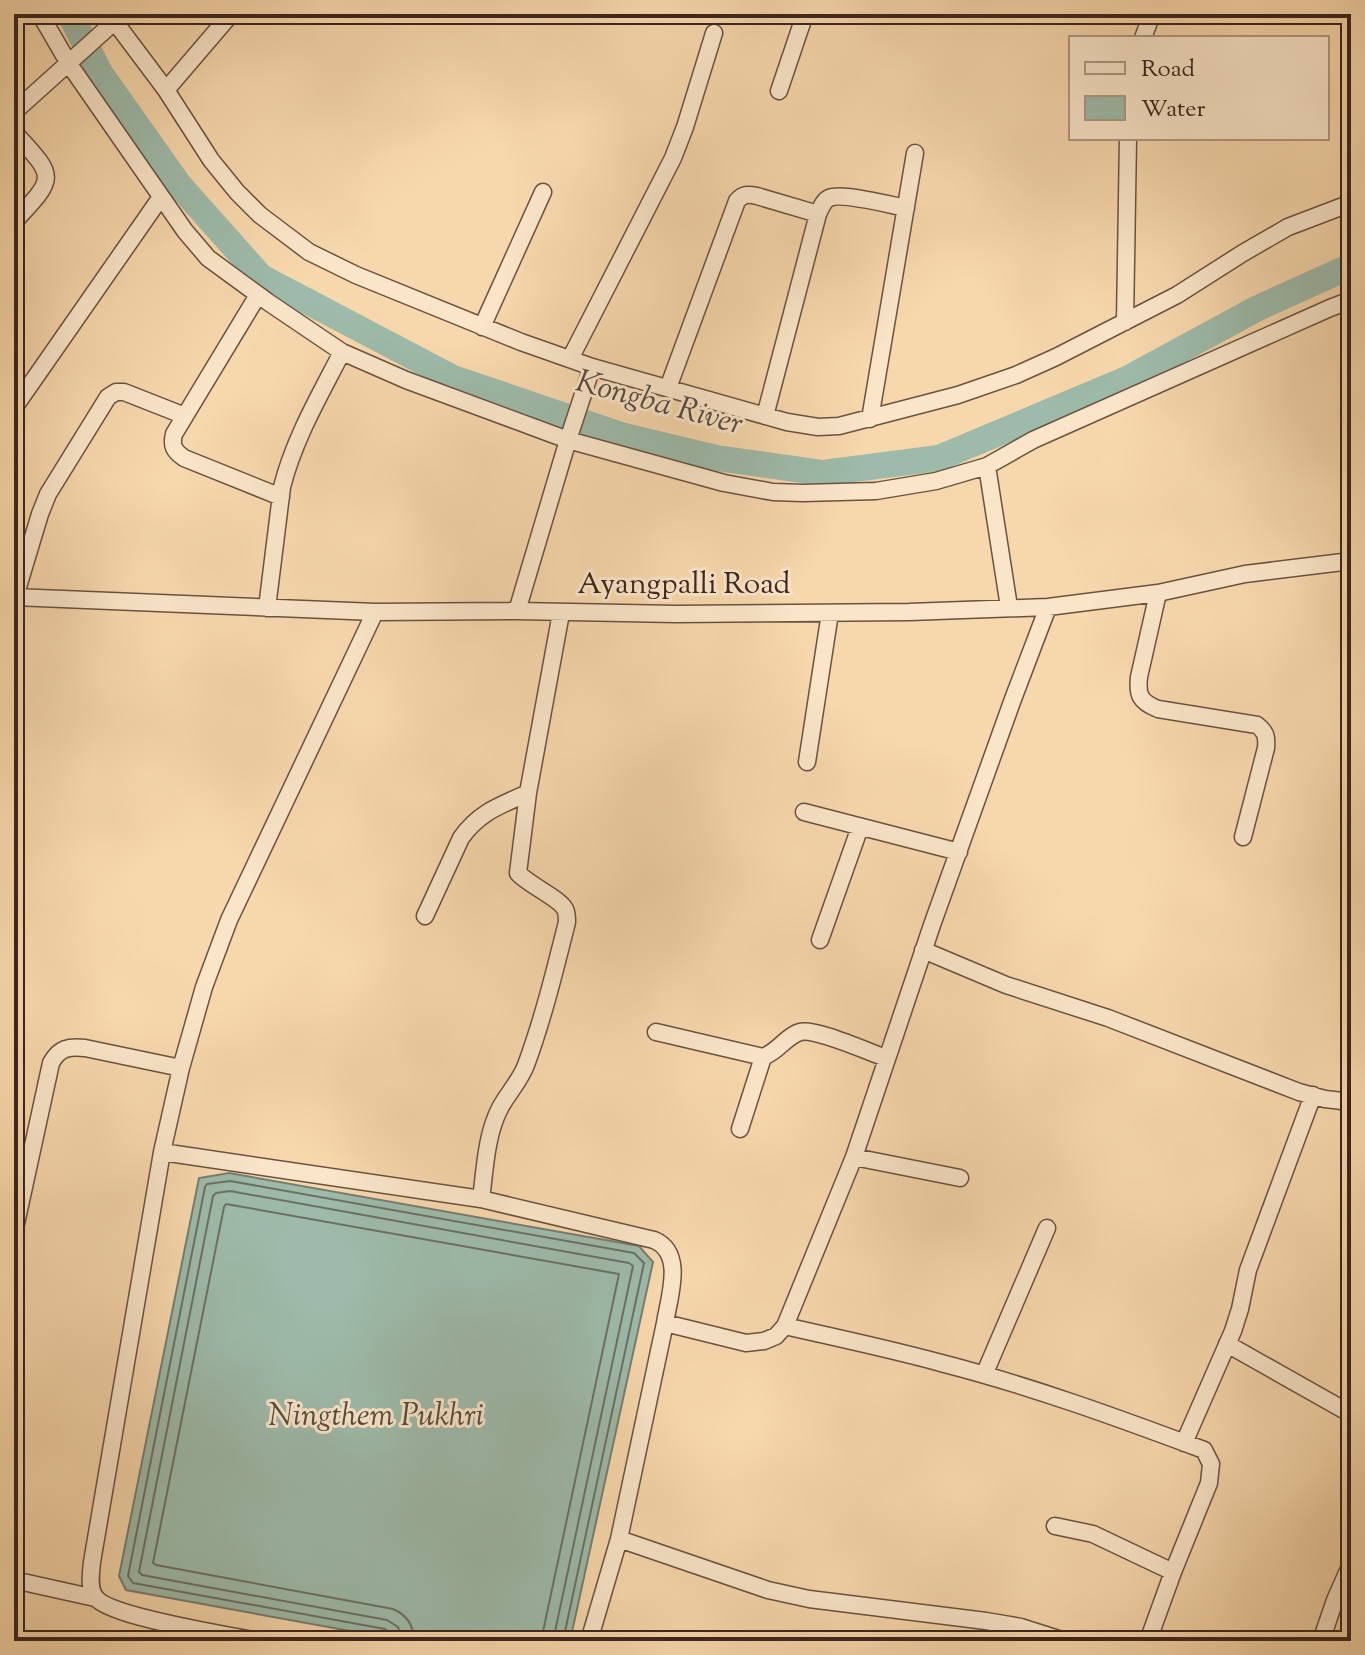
<svg xmlns="http://www.w3.org/2000/svg" width="1365" height="1655" font-family="'Sorts Mill Goudy',serif">
<rect width="100%" height="100%" fill="#f7d7ac"/>
<filter id="stains"><feTurbulence type="fractalNoise" baseFrequency=".0025" numOctaves="4"/><feColorMatrix values="0 0 0 0 .2 0 0 0 0 .09 0 0 0 0 .02 0 0 0 .5 -.17"/></filter>
<radialGradient id="worn" r=".72"><stop offset=".6" stop-color="#630" stop-opacity="0"/><stop offset="1" stop-color="#630" stop-opacity=".3"/></radialGradient>
<path fill="#9dbaaa" stroke="#767e72" stroke-width="2" d="M 229,1173 L 639,1246 L 653,1262 L 570,1641 L 405,1641 L 126,1590 L 119,1576 L 199,1178 Z"/>
<g fill="none" stroke-linecap="round" stroke-linejoin="round">
<path stroke="#6c7064" stroke-width="2" d="M 392,1641 L 391,1634 L 385,1629 L 133,1583 L 128,1576 L 205,1187 L 207,1184 L 230,1181 L 634,1253 L 644,1263 L 563,1641
M 402,1641 L 398,1627 L 387,1620 L 142,1575 L 139,1572 L 213,1196 L 216,1193 L 230,1191 L 629,1263 L 633,1266 L 553,1641
M 414,1641 C 414,1626 407,1615 393,1609 L 156,1565 L 153,1563 L 224,1207 L 226,1204 L 619,1274 L 541,1641"/>
<path stroke="#9dbaaa" stroke-width="26" d="M 70,14 L 100,73 L 180,186 L 261,277 L 453,378 L 624,436 L 716,458 L 823,473 L 939,458 L 1127,379 L 1258,308 L 1351,266"/>
<g stroke="#6a5241" stroke-width="19">
<path id="minor" d="M 40,14 L 69,64 L 185,231 L 208,258 L 268,302 L 342,352 L 406,380 L 568,440 L 517,611
M 109,14 L 166,90 L 211,160 L 237,192 L 260,215 L 309,252 L 356,275 L 521,342 L 592,367 L 787,422 L 818,427 L 839,426 L 958,395 L 1016,375 L 1056,357 L 1177,295 L 1243,253 L 1288,227 L 1351,203
M 1143,38 L 1152,14
M 166,90 L 231,14
M 779,91 L 805,14
M 14,112 L 113,23
M 14,132 C 56,178 57,176 14,222
M 258,295 L 174,434 C 171,446 174,451 184,458 L 281,497
M 1125,322 L 1128,138
M 482,327 L 543,192
M 570,359 L 673,158 L 685,127 L 714,33
M 592,367 L 568,440 L 724,483 L 773,492 L 803,493 L 876,491 L 936,481 L 987,466 L 1033,440 L 1330,308 L 1351,300
M 668,388 L 737,201 C 743,194 748,194 757,196 L 818,214
M 14,408 L 161,197
M 765,416 L 818,214 C 821,208 823,201 829,198 C 842,192 890,205 906,208
M 870,419 L 915,153
M 987,466 L 1009,607
M 1158,593 L 1139,677 C 1137,695 1140,702 1158,709 L 1257,725 C 1266,732 1267,737 1266,748 L 1243,837
M 14,597 L 375,612 L 517,611 L 676,614 L 909,612 L 1048,607 L 1158,593 L 1245,574 L 1351,561
M 15,597 L 40,514 L 48,494 L 108,397 L 116,392 L 124,392 L 185,416
M 267,608 L 282,487 C 294,439 320,395 342,352
M 807,762 L 830,613
M 804,812 L 959,852
M 425,916 L 461,838 C 479,812 501,805 528,793
M 820,940 L 860,827
M 923,950 L 1006,985 L 1108,1018 L 1299,1092 L 1325,1099 L 1351,1102
M 656,1032 L 763,1057 C 779,1051 786,1036 800,1032 C 816,1028 868,1052 886,1058
M 740,1129 L 763,1057
M 162,1152 L 481,1199 L 654,1240 C 685,1253 669,1297 665,1323
M 854,1157 L 960,1178
M 481,1199 C 485,1169 486,1135 500,1108 C 508,1093 520,1081 526,1065 C 543,1019 555,970 567,922 C 567,917 567,913 565,909 C 559,898 529,885 518,873 L 528,793 L 561,613
M 14,1233 L 51,1063 C 59,1048 69,1046 85,1048 L 181,1068
M 785,1326 C 837,1338 890,1349 941,1363 C 1031,1386 1118,1418 1204,1450 L 1211,1464 L 1209,1483 L 1173,1572 L 1148,1641
M 1227,1344 L 1351,1414
M 984,1375 L 1047,1228
M 1184,1443 L 1233,1331 L 1240,1309 L 1248,1270 L 1313,1095
M 1055,1526 L 1093,1534 L 1173,1572
M 619,1539 L 768,1590 L 809,1599 L 986,1621 L 1021,1627 L 1065,1641
M 14,1580 L 95,1598
M 257,1641 C 228,1635 111,1617 96,1598 C 88,1589 91,1573 92,1562 L 162,1152 L 181,1068 L 204,987 L 229,920 L 375,612
M 589,1641 L 619,1539 L 665,1323 L 746,1343 L 764,1341 L 776,1336 L 785,1326 L 854,1157 L 932,925 L 1013,699 L 1048,607
M 1321,1641 L 1335,1600 L 1351,1564"/>
</g>
<use href="#minor" stroke="#fae5c9" stroke-width="16"/>
</g>
<g text-anchor="middle" dominant-baseline="central" stroke-width="6" stroke-linejoin="round" paint-order="stroke">
<g font-size="30" fill="#3b251d" stroke="#fae5c9">
<text x="684" y="585">Ayangpalli Road</text>
</g>
<g font-size="32" font-style="italic" fill="#544a40" stroke="#fae5c9">
<text transform="translate(659 404) rotate(15)">Kongba River</text>
<text x="376" y="1417">Ningthem Pukhri</text>
</g>
</g>
<rect width="1365" height="1655" fill="none" stroke="#f7d7ac" stroke-width="48"/>
<rect x="16" y="16" width="1333" height="1623" fill="none" stroke="#3b251d" stroke-width="4"/>
<rect x="24" y="24" width="1317" height="1607" fill="none" stroke="#3b251d" stroke-width="2"/>
<rect x="1069" y="36" width="260" height="104" fill="#fae5c9" stroke="#ae9884" stroke-width="2"/>
<rect x="1085" y="62" width="40" height="12" fill="#fae5c9" stroke="#ae9884" stroke-width="2"/>
<text x="1141" y="76" font-size="24" fill="#3b251d">Road</text>
<rect x="1085" y="96" width="40" height="24" fill="#9dbaaa" stroke="#ae9884" stroke-width="2"/>
<text x="1141" y="116" font-size="24" fill="#3b251d">Water</text>
<rect width="100%" height="100%" filter="url(#stains)"/>
<rect width="100%" height="100%" fill="url(#worn)"/>
</svg>
